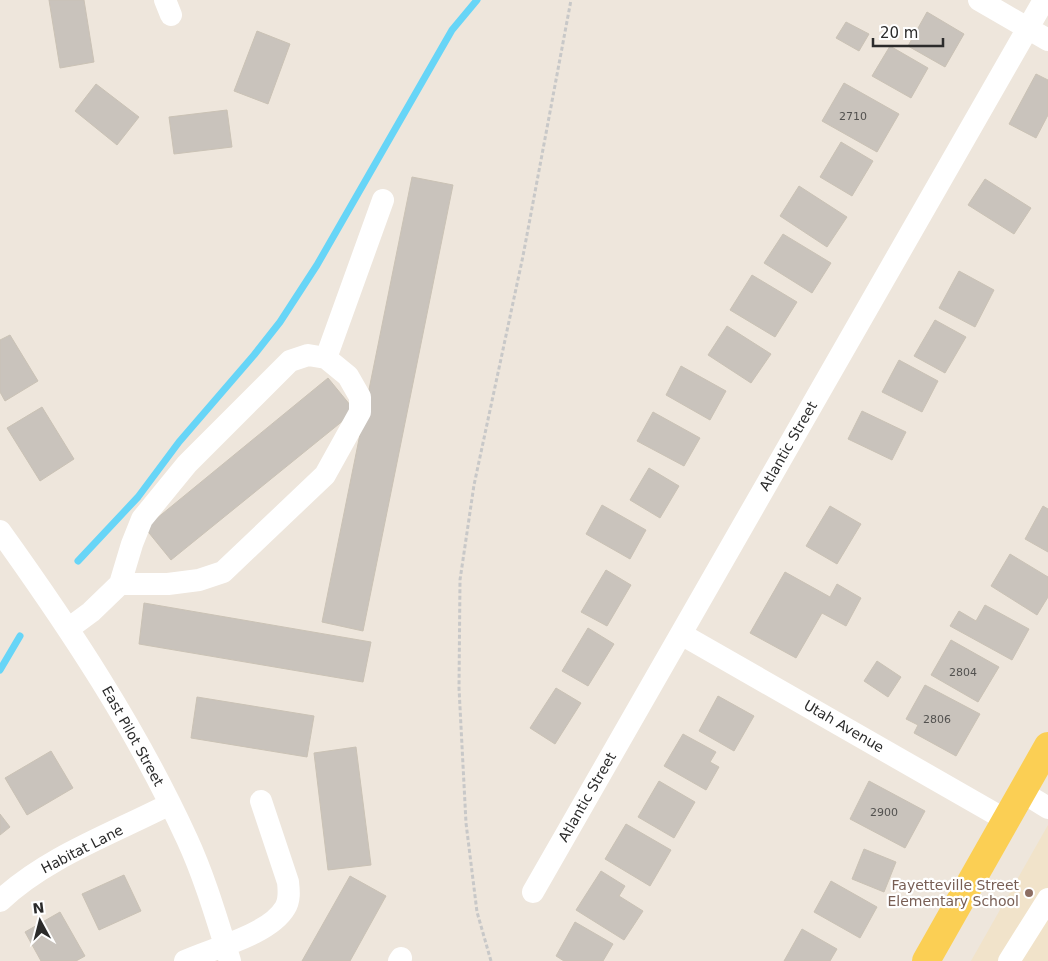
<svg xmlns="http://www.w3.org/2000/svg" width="1048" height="961" font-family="'DejaVu Sans',sans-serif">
<rect width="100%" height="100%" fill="#eee6dc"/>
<path fill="#f1e3ca" d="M 1048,825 L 1048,961 L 971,961 Z"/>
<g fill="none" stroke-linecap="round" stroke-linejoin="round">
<path stroke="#67d5f7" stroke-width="7" d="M 78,561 L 138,497 L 179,442 L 254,355 L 280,322 L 317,265 L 452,30 L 477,0
M 0,670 L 20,636"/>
</g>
<path fill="#c9c3bc" stroke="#cac2b5" d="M 49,0 L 84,0 L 94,62 L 60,68 Z
M 927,12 L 964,34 L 945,67 L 908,46 Z
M 846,22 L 869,34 L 859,51 L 836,38 Z
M 257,31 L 290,44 L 268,104 L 234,91 Z
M 890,46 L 928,68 L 911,98 L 872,76 Z
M 1036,74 L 1048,80 L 1048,115 L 1036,138 L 1009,124 Z
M 844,83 L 899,114 L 877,152 L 822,121 Z
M 96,84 L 139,117 L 117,145 L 75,111 Z
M 227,110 L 232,147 L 174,154 L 169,117 Z
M 841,142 L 873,161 L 852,196 L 820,177 Z
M 412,177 L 453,185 L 363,631 L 322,622 Z
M 985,179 L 1031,208 L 1014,234 L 968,205 Z
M 799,186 L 847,217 L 827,247 L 780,216 Z
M 783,234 L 831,263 L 812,293 L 764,263 Z
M 959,271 L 994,290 L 975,327 L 939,308 Z
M 752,275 L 797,302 L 775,337 L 730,310 Z
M 935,320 L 966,337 L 945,373 L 914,356 Z
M 727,326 L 771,354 L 751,383 L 708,355 Z
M 10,335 L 38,381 L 5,401 L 0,392 L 0,340 Z
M 899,360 L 938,381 L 922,412 L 882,392 Z
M 681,366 L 726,391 L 710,420 L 666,395 Z
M 328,378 L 355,411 L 171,560 L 145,528 Z
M 42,407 L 74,459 L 40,481 L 7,428 Z
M 862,411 L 906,432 L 892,460 L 848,439 Z
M 653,412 L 700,438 L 684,466 L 637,441 Z
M 649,468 L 679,486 L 660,518 L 630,500 Z
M 602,505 L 646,530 L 630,559 L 586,534 Z
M 830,506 L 861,524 L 837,564 L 806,546 Z
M 1043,506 L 1048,509 L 1048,552 L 1025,539 Z
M 1010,554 L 1048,577 L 1048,597 L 1037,615 L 991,586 Z
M 606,570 L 631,585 L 607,626 L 581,612 Z
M 785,572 L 830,597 L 837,584 L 861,598 L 846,626 L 822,613 L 796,658 L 750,633 Z
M 144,603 L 371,642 L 363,682 L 139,644 Z
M 985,605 L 1029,629 L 1012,660 L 950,626 L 959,611 L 976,621 Z
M 588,628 L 614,644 L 588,686 L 562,671 Z
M 951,640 L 999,667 L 978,702 L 931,675 Z
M 877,661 L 901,677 L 888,697 L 864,681 Z
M 925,685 L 980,714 L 956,756 L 914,733 L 918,725 L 906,719 Z
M 556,688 L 581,703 L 555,744 L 530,728 Z
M 718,696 L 754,716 L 734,751 L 699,731 Z
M 197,697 L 314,716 L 307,757 L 191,738 Z
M 683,734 L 716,752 L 710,762 L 719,767 L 706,790 L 664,766 Z
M 356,747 L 371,865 L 328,870 L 314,753 Z
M 51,751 L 73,788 L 27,815 L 5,778 Z
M 659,781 L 695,802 L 674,838 L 638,817 Z
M 869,781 L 925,811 L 905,848 L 850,819 Z
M 0,814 L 10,827 L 0,835 Z
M 626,824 L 671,850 L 650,886 L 605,859 Z
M 864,849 L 896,862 L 884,892 L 852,879 Z
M 601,871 L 625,886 L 619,896 L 643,911 L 624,940 L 576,910 Z
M 124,875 L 141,911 L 99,930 L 82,894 Z
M 350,876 L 386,896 L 350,961 L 302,961 Z
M 831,881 L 877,907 L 860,938 L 814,912 Z
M 60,912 L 85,956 L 76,961 L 41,961 L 25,932 Z
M 575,922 L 613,944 L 603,961 L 564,961 L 556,956 Z
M 802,929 L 837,949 L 830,961 L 784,961 Z"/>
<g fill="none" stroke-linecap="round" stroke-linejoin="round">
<path stroke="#c8c8c8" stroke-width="3" stroke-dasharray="4 2.5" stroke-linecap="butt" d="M 491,961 L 477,912 L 466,823 L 459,688 L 460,580 L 474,485 L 523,256 L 571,0"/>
<path stroke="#fff" stroke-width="22" d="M 165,0 L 171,15
M 979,0 L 1048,40
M 326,358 L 383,200
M 0,531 C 71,630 136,728 187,839 C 205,878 217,920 230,961
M 68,629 L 91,612 L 120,584 L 132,544 L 142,519 L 187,464 L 290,361 L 308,355 L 326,358 L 348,376 L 360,397 L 360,412 L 325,475 L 223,572 L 199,580 L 168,584 L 120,584
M 681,634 L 1006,820
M 1022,792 L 1048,808
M 533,892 L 1044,0
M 0,901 C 46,857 114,833 170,804
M 185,961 C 213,948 269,935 285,908 C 290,900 289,891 288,882 L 261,801
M 399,961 L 401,958
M 1009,961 L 1048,899"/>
<path stroke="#fbcf54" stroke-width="28" d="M 926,961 L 1048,746"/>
</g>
<circle fill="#8d6e63" stroke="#fff" stroke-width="2" cx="1029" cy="893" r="5"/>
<g text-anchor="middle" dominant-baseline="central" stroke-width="4.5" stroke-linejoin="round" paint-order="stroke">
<g font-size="11" fill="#52514f">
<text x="853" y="116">2710</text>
<text x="963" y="672">2804</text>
<text x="937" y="719">2806</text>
<text x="884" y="812">2900</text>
</g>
<g font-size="14" fill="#2b2b2b" stroke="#fff">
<text transform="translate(788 446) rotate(-60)">Atlantic Street</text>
<text transform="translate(844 726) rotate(30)">Utah Avenue</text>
<text transform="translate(133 736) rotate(61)">East Pilot Street</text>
<text transform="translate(587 797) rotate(-60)">Atlantic Street</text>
<text transform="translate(82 849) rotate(-27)">Habitat Lane</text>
</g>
<g font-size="14" fill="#785e54" stroke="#fff" text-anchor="end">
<text x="1019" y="885">Fayetteville Street<tspan x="1019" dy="16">Elementary School</tspan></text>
</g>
</g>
<g transform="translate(40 921) rotate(353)" stroke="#ffffff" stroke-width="4" paint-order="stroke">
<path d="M0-4L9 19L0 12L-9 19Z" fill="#2b2b2b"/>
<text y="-8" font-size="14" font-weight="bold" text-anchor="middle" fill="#2b2b2b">N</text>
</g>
<path d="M873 38v8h70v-8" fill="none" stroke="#2b2b2b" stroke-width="2.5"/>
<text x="880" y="38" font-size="15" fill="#2b2b2b" stroke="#ffffff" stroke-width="4" paint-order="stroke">20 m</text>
</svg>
